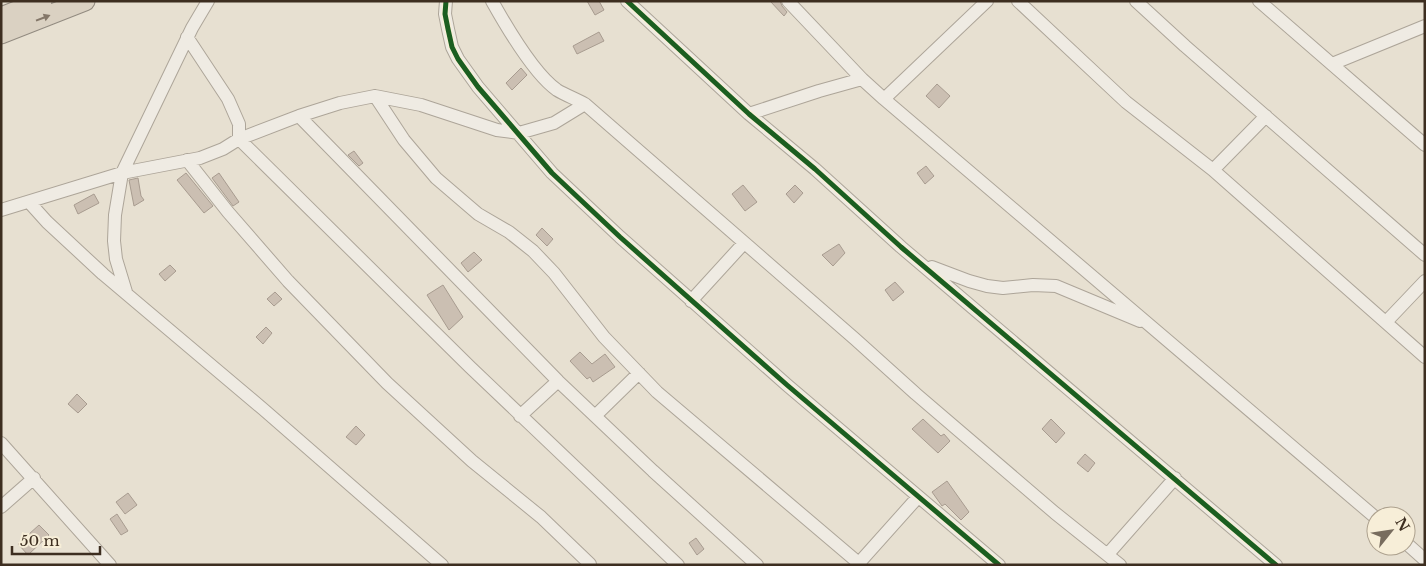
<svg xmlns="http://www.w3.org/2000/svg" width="1426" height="566" font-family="'Libre Baskerville',serif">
<rect width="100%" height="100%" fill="#e7e0d1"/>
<path fill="#cbbfb2" stroke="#a89c90" d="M 587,1 L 599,1 L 604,10 L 595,15 Z
M 770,1 L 780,1 L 782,6 L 787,12 L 784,16 Z
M 599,32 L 604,41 L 577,54 L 573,46 Z
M 521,68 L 527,75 L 512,90 L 506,83 Z
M 937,84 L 950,96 L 939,108 L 926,96 Z
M 354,151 L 363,163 L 359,166 L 348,155 Z
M 926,166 L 934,176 L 925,184 L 917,173 Z
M 186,173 L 213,206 L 204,213 L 177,180 Z
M 219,173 L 239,202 L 233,206 L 212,178 Z
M 138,178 L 141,196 L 144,200 L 134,206 L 129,180 Z
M 743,185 L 757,202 L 745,211 L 732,194 Z
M 795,185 L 803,193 L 794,203 L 786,194 Z
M 94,194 L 99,203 L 78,214 L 74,205 Z
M 542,228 L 553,239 L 547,246 L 536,235 Z
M 839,244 L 845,253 L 833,266 L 822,255 Z
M 474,252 L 482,260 L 468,272 L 461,263 Z
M 170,265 L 176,271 L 165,281 L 159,274 Z
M 895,282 L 904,292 L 893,301 L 885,290 Z
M 443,285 L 463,317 L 449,330 L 427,295 Z
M 275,292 L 282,299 L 274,306 L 267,299 Z
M 266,327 L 272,333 L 263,344 L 256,337 Z
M 580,352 L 592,364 L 605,354 L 615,367 L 593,382 L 590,377 L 587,379 L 570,361 Z
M 77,394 L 87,404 L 78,413 L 68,404 Z
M 923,419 L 941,436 L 944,434 L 950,441 L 938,453 L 912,429 Z
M 1051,419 L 1065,433 L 1056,443 L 1042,429 Z
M 356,426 L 365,435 L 356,445 L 346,437 Z
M 1085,454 L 1095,463 L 1088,472 L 1077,463 Z
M 947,481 L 969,512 L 961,520 L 945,504 L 942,506 L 932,492 Z
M 128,493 L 137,505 L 125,514 L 116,502 Z
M 117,514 L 128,531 L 121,535 L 110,519 Z
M 39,525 L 49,535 L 28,555 L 18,544 Z
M 696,538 L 704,549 L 697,555 L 689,543 Z"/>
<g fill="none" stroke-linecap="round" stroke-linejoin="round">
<g stroke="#ada599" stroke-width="14">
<path id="minor" d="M 446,1 L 445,14 L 448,29 L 452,47 L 458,59 L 478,87 L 552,173 L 620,237 L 787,385 L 999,565
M 492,1 C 506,26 534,74 557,90 C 565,95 576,99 585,104 L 855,339 L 916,394 L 1055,513 L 1120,565
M 627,1 L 749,114 L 815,169 L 901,247 L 1276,565
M 788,1 L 862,79
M 1018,1 L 1126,102 L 1213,170 L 1425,357
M 1136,1 L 1185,46 L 1425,255
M 1259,1 L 1425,145
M 187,37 L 228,99 L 239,124 L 239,139 L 470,367 L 678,565
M 1332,64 L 1425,26
M 375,96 L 404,140 L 436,178 L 478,214 L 509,232 L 533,251 L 554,273 L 604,337 L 657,392 L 861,565
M 884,99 L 987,1
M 749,114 L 819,91 L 862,79 L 884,99 L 1376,518
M 299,116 L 558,381 L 653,471 L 757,565
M 187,160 L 228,212 L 288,281 L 387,383 L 472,461 L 541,517 L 590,564
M 1213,170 L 1266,116
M 29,202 L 47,222 L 103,274 L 263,409 L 442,565
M 1,210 L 122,173 L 200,158 L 223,149 L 239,139 L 299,116 L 340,103 L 375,96 L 421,105 L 497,130 L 519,133 L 554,123 L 585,104
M 932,267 L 969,281 L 987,286 L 1003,288 L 1033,285 L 1056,286 L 1140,321
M 126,292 L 116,259 L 114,241 L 115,215 L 122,173 L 192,28 L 208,1
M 691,301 L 744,243
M 1386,322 L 1425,281
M 520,416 L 558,381
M 595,416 L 639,373
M 1,443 L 110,565
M 1,507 L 34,478
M 1406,543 L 1425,560
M 1108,554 L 1175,478
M 859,563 L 918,497"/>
</g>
<g stroke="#928b80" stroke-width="21">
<path id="highway" d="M 1,17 L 42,1
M 1,34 L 85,1"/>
</g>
<use href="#minor" stroke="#efebe3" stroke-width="12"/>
<use href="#highway" stroke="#dad1c2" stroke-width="19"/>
<g stroke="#f7eed8" stroke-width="8">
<path id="cycleway" d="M 446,1 L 445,14 L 448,29 L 452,47 L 458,59 L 478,87 L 552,173 L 620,237 L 787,385 L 999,565
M 627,1 L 749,114 L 815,169 L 901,247 L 1276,565"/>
</g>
<use href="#cycleway" stroke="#1b5e20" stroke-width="5"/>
</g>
<defs><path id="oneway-solid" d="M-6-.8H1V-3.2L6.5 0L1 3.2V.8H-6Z" transform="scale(1.25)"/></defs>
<use fill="#847769" href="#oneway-solid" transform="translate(43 18) rotate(-21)"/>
<rect width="1426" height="566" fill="none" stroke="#3d2e20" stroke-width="5"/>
<g transform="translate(1391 531) rotate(60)"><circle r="24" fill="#f7eed8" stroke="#ada18e"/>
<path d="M0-4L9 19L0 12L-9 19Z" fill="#786c5e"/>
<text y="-8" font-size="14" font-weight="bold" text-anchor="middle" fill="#3d2e20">N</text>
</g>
<path d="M12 546v8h88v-8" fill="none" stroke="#3d2e20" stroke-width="2.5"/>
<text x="20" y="546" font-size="15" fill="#3d2e20" stroke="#f7eed8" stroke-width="4" paint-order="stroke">50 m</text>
</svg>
